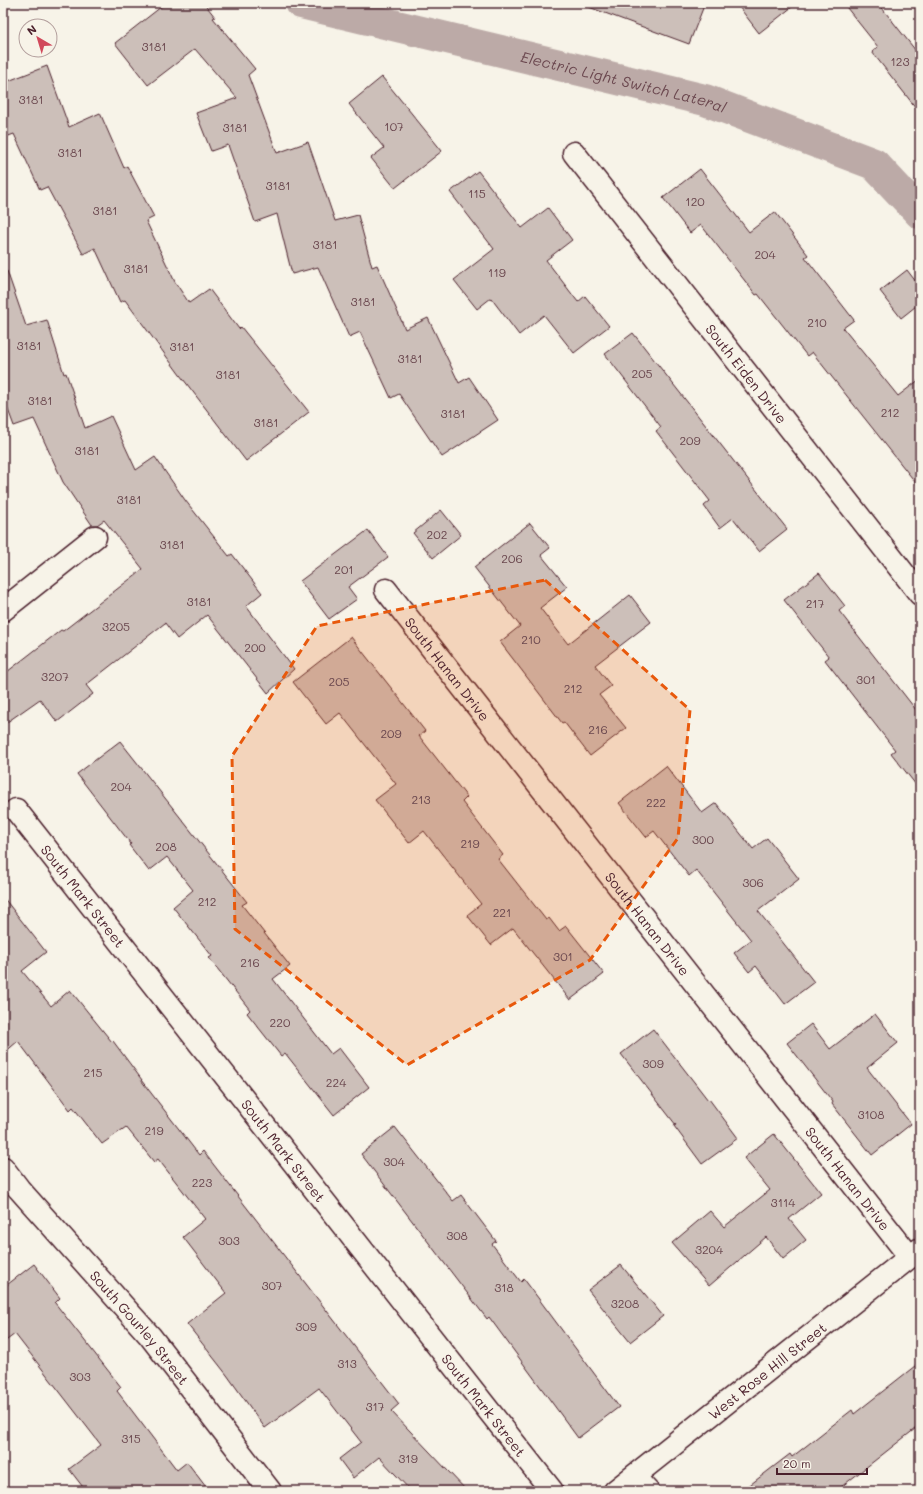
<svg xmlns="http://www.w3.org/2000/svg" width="923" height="1494" font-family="Mali,sans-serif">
<rect width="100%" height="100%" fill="#f7f3e8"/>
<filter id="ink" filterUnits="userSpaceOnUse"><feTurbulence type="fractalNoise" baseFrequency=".025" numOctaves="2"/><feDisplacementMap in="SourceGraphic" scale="8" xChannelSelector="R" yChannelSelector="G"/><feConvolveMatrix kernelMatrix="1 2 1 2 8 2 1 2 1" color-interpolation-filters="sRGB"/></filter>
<g filter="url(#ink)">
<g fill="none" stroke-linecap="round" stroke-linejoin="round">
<path stroke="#bcaaa7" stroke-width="32" id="s1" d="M 301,3 L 705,100 L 874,164 L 920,213"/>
</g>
<path fill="#ccbfb9" stroke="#4a1f2b" d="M 166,3 L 204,3 L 215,17 L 213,18 L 255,69 L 248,75 L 277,153 L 308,142 L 335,221 L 358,215 L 372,267 L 377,265 L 405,329 L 428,318 L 459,383 L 469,377 L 498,420 L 442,457 L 399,394 L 391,398 L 360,332 L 349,337 L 318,267 L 292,274 L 277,214 L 255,222 L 228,145 L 211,151 L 196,113 L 237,98 L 195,49 L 148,85 L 115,43 Z
M 586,3 L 705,3 L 689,44 L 586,6 Z
M 736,3 L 797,3 L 759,33 Z
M 843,3 L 878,3 L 920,56 L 920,113 L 872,52 L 878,47 Z
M 47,66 L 69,127 L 100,113 L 124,168 L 127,166 L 154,217 L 146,221 L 175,282 L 189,303 L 209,289 L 239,329 L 241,327 L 309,412 L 246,461 L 180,375 L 125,300 L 120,302 L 95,248 L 83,254 L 47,187 L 40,190 L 14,134 L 3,138 L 3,83 Z
M 382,77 L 442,151 L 395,188 L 371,158 L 384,148 L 349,104 Z
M 700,169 L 749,232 L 775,212 L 808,255 L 805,257 L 854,320 L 843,328 L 898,396 L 920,379 L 920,488 L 812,352 L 807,356 L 758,294 L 756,295 L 701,225 L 690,233 L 663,198 Z
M 478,171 L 522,228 L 548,208 L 572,240 L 546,260 L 578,302 L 585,296 L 609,326 L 574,353 L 544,315 L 519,335 L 491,298 L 477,309 L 454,280 L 494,249 L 450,192 Z
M 907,270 L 920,287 L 920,303 L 901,318 L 880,291 Z
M 7,271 L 26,326 L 47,320 L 64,374 L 66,373 L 85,428 L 111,416 L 136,470 L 155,457 L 185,500 L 229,556 L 232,554 L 262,593 L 246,606 L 294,669 L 268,693 L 207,615 L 177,639 L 165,623 L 86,685 L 93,694 L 57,722 L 40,699 L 3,725 L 3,675 L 61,630 L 63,631 L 143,569 L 104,520 L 97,525 L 92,525 L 63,482 L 34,419 L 14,426 L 3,396 L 3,272 Z
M 633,333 L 787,529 L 759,551 L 733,518 L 720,528 L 704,506 L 710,501 L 656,431 L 661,427 L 605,354 Z
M 441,510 L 461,535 L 433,558 L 413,533 Z
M 530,523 L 550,548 L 541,555 L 567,587 L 540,608 L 568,644 L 630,595 L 651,622 L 595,665 L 611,686 L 599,695 L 626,728 L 590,756 L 564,722 L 562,723 L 500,642 L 520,626 L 474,567 Z
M 368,530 L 388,557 L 348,587 L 357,599 L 329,619 L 300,581 Z
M 819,573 L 845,606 L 839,611 L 920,715 L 920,790 L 891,753 L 895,750 L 825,660 L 829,657 L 784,600 Z
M 351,637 L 425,731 L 419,736 L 467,797 L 462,802 L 503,855 L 498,859 L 546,920 L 549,918 L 559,931 L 566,926 L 604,974 L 570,1000 L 513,928 L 491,945 L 467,915 L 481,904 L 424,831 L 409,843 L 375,800 L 396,784 L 340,713 L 326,724 L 293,682 Z
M 120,741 L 247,902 L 242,905 L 290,966 L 273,979 L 331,1054 L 339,1048 L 369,1087 L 334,1115 L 285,1053 L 281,1056 L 247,1013 L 250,1010 L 209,958 L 212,956 L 173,907 L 193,890 L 167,857 L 149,871 L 129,845 L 131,844 L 77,774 Z
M 666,766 L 702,813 L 716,803 L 753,849 L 767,838 L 799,879 L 758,911 L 814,982 L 785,1004 L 756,966 L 749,972 L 734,953 L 751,940 L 696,870 L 689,876 L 654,831 L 646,837 L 619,803 Z
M 3,897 L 46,952 L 22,971 L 51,1006 L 70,990 L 112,1042 L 113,1041 L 142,1080 L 141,1080 L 199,1155 L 203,1151 L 399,1404 L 391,1411 L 467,1491 L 411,1491 L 379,1457 L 353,1478 L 339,1459 L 361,1442 L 319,1388 L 265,1428 L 227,1375 L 187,1324 L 226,1293 L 183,1237 L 205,1219 L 158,1159 L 154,1162 L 126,1127 L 102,1144 L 73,1107 L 70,1110 L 18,1041 L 3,1054 Z
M 875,1014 L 898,1043 L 867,1068 L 911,1124 L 872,1155 L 832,1104 L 833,1102 L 787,1043 L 811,1024 L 830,1049 Z
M 653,1029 L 708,1100 L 709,1099 L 738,1138 L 702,1164 L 674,1126 L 676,1125 L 621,1054 Z
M 395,1127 L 453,1201 L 461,1195 L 496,1241 L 492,1244 L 521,1282 L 524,1279 L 619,1407 L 578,1438 L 489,1317 L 487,1319 L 361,1154 Z
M 774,1134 L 821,1193 L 789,1219 L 806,1240 L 783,1259 L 766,1237 L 709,1286 L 672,1243 L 710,1211 L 724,1227 L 770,1190 L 744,1158 Z
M 34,1264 L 60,1298 L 55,1303 L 121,1387 L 117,1391 L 177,1470 L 187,1462 L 209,1491 L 86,1491 L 69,1469 L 101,1445 L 15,1334 L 3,1343 L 3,1288 Z
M 621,1265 L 663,1316 L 630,1342 L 588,1290 Z
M 920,1362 L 920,1425 L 836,1491 L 742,1491 L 790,1454 L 792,1457 L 852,1410 L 854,1414 Z"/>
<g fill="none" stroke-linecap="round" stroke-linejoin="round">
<g stroke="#4a1f2b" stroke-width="21">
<path id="lane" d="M 635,1475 L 650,1491"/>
</g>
<g stroke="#4a1f2b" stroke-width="25">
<g id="street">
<path id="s2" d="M 574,153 L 920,594"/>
<path id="s3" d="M 386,590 L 910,1257"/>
<path d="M 3,610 L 95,537"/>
<path id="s4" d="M 16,810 L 552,1491"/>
<path id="s5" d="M 3,1168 L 19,1189 L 150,1336 L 270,1491"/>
</g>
</g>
<g stroke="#4a1f2b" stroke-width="25">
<g id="secondary">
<path id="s6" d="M 615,1491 L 920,1249"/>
</g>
</g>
<use href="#lane" stroke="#f7f3e8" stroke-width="18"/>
<use href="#street" stroke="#f7f3e8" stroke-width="22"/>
<use href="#secondary" stroke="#f7f3e8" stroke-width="22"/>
</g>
</g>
<path fill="#e8590c" fill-opacity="0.2" stroke="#e8590c" stroke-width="3" stroke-dasharray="8 5" stroke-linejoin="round" d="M 545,580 L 690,710 L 678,838 L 590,960 L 407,1065 L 235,929 L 232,756 L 317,626 Z"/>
<g text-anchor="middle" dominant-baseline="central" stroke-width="3.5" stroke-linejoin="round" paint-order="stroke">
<g font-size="12" fill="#6a474e">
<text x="154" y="46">3181</text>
<text x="900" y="61">123</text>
<text x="31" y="99">3181</text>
<text x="394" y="126">107</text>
<text x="235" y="127">3181</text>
<text x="70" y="152">3181</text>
<text x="278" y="185">3181</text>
<text x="477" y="193">115</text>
<text x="695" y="201">120</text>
<text x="105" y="210">3181</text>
<text x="325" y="244">3181</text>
<text x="765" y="254">204</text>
<text x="136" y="268">3181</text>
<text x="497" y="272">119</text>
<text x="363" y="301">3181</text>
<text x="817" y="322">210</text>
<text x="29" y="345">3181</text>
<text x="182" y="346">3181</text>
<text x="410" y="358">3181</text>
<text x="642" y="373">205</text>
<text x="228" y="374">3181</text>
<text x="40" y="400">3181</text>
<text x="890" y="412">212</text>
<text x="453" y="413">3181</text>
<text x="266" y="422">3181</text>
<text x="690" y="440">209</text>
<text x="87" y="450">3181</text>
<text x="129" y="499">3181</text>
<text x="437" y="534">202</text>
<text x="172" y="544">3181</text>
<text x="512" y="558">206</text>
<text x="344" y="569">201</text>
<text x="199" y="601">3181</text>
<text x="815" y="603">217</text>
<text x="116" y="626">3205</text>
<text x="531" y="639">210</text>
<text x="255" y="647">200</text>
<text x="55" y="676">3207</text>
<text x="866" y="679">301</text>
<text x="339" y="681">205</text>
<text x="573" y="688">212</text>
<text x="598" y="729">216</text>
<text x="391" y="733">209</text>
<text x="121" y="786">204</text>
<text x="421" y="799">213</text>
<text x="656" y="802">222</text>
<text x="703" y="839">300</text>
<text x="470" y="843">219</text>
<text x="166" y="846">208</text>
<text x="753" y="882">306</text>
<text x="207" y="901">212</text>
<text x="502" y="912">221</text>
<text x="563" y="956">301</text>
<text x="250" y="962">216</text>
<text x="280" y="1022">220</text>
<text x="653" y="1063">309</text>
<text x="93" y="1072">215</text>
<text x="336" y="1082">224</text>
<text x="871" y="1114">3108</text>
<text x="154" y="1130">219</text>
<text x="394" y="1161">304</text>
<text x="202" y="1182">223</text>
<text x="783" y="1202">3114</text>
<text x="457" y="1235">308</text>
<text x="229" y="1240">303</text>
<text x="709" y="1249">3204</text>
<text x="272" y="1285">307</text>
<text x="504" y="1287">318</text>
<text x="625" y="1303">3208</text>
<text x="306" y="1326">309</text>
<text x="347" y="1363">313</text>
<text x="80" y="1376">303</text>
<text x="375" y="1406">317</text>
<text x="131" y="1438">315</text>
<text x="408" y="1458">319</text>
</g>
<g font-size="14" fill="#4a1f2b" stroke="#f7f3e8">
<text stroke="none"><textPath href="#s2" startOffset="280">South Eiden Drive</textPath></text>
<text stroke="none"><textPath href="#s3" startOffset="100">South Hanan Drive</textPath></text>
<text stroke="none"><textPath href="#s4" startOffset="109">South Mark Street</textPath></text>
<text stroke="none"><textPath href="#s3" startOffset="424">South Hanan Drive</textPath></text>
<text stroke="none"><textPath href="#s4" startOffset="433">South Mark Street</textPath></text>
<text stroke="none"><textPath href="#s3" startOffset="748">South Hanan Drive</textPath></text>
<text stroke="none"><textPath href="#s5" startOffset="210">South Gourley Street</textPath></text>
<text stroke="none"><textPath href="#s6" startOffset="194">West Rose Hill Street</textPath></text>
<text stroke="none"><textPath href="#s4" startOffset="757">South Mark Street</textPath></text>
</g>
<g font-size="15" font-style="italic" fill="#6c4950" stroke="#f7f3e8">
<text stroke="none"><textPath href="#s1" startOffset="332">Electric Light Switch Lateral</textPath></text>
</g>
</g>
<rect width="923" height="1494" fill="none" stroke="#f7f3e8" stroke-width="16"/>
<rect x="8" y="8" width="907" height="1478" fill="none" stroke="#4a1f2b" stroke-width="1.5" filter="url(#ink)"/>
<g transform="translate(38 38) rotate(322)"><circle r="19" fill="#f7f3e8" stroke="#b29e9c"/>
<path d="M0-3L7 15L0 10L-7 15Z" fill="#d1495b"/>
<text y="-6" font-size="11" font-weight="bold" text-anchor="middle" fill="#4a1f2b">N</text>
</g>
<path d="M777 1468v6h90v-6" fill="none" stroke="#4a1f2b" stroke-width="2"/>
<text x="783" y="1468" font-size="12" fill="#4a1f2b" stroke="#f7f3e8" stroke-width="3" paint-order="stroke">20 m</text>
</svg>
